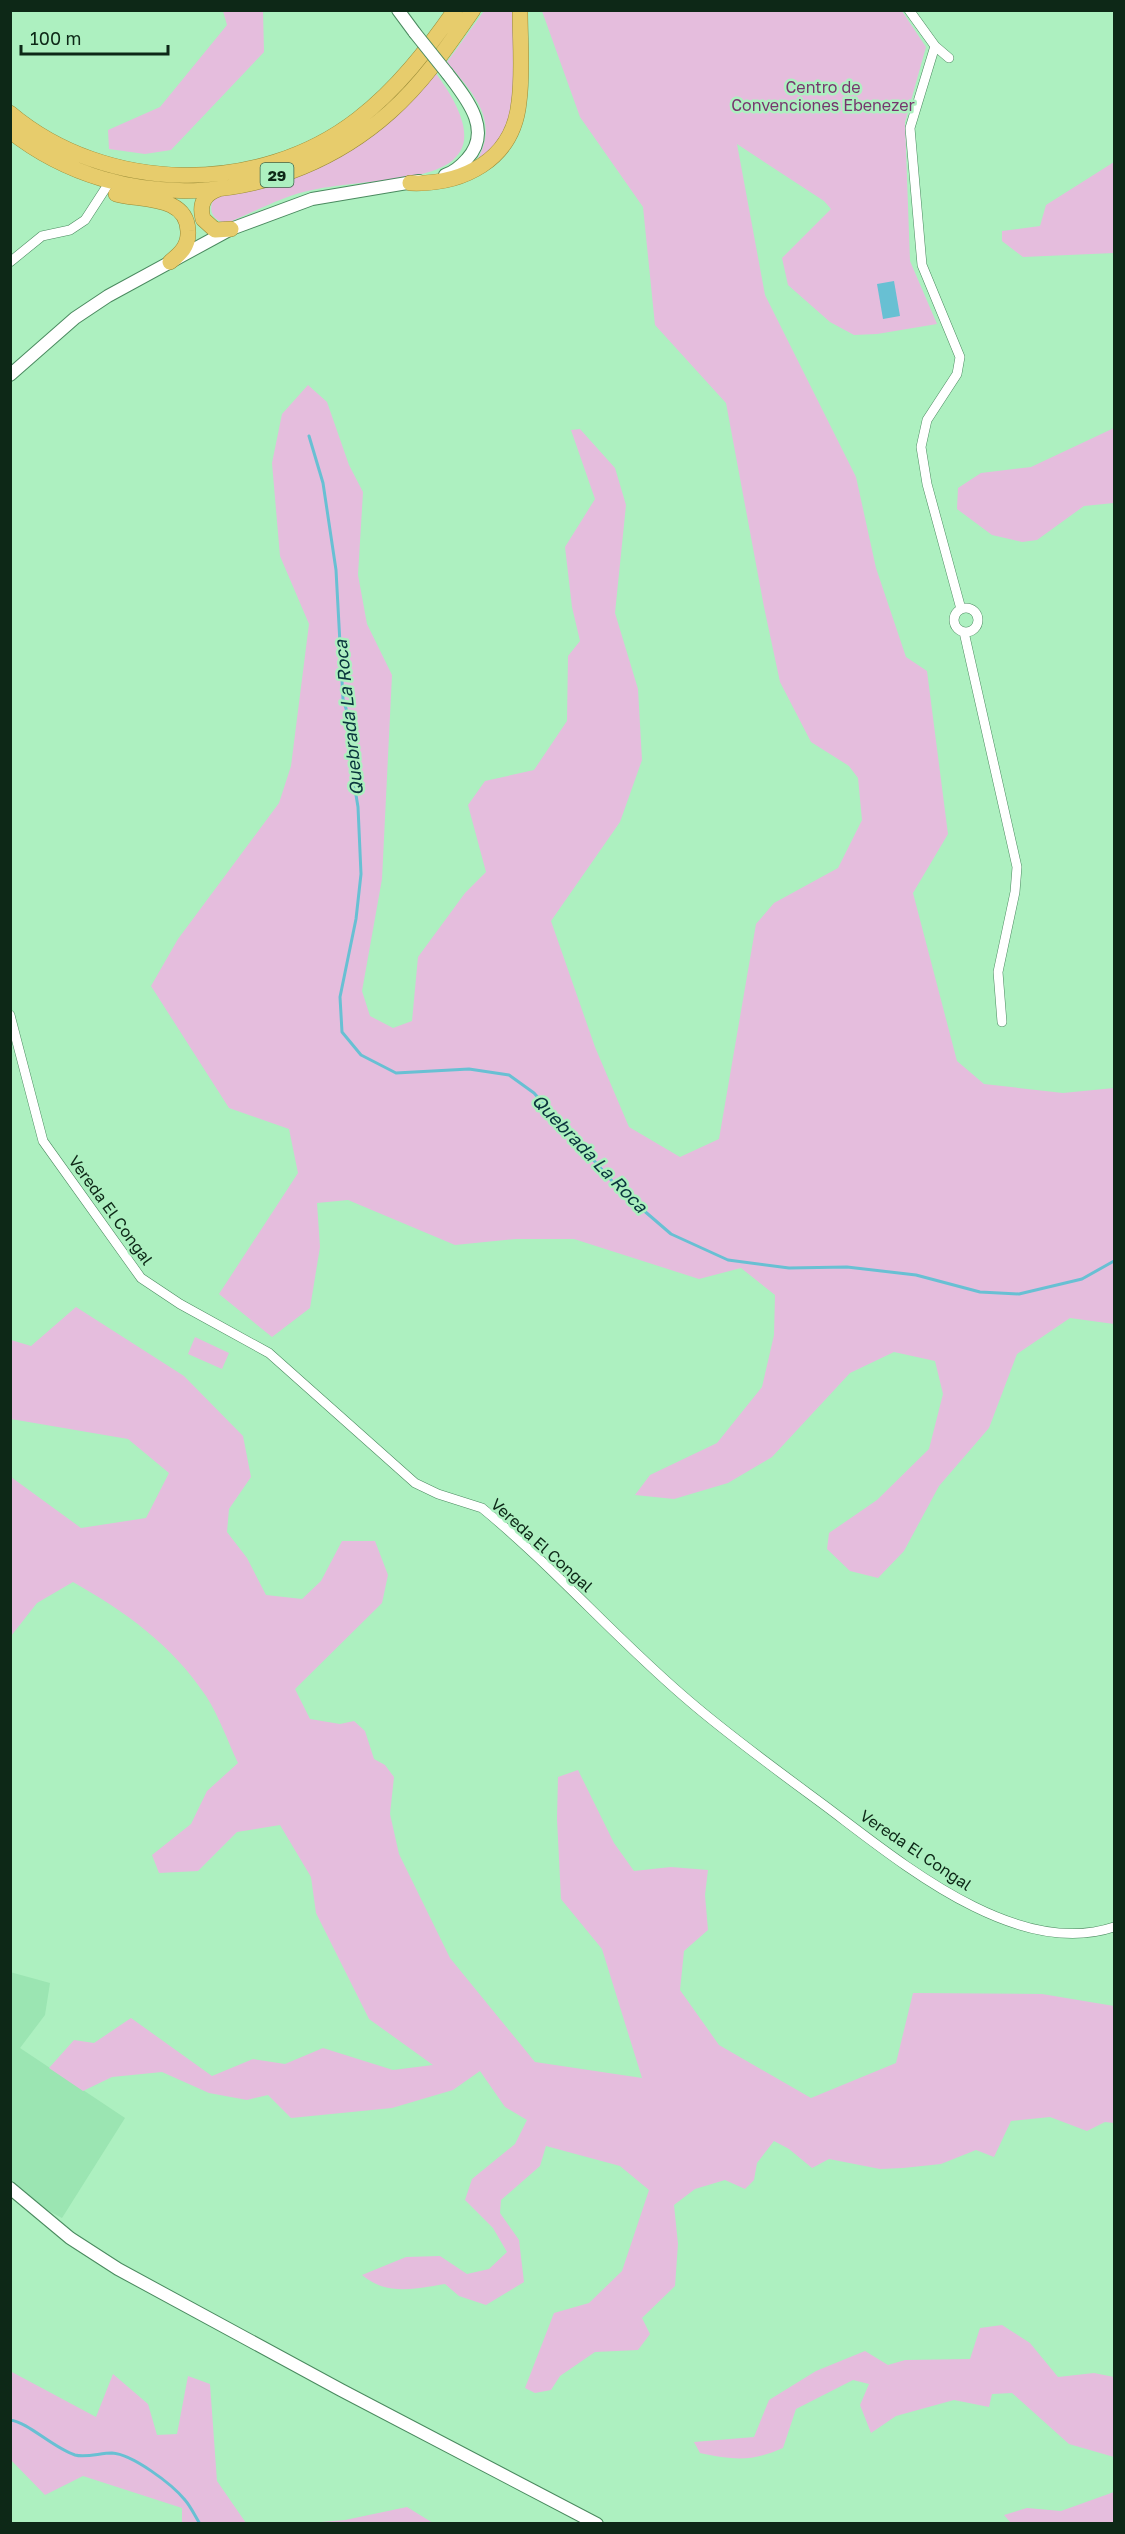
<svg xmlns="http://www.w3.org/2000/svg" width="1125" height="2534" font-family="'Golos Text',sans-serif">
<rect width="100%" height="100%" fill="#adf0c0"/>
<path fill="#9be5b2" d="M 10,1972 L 50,1983 L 45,2015 L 20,2048 L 125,2118 L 62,2218 L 47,2210 L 11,2184 Z"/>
<path fill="#e5bddd" d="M 223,11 L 263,11 L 264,52 L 171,150 L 145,154 L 109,149 L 108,130 L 160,107 L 227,25 Z
M 484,11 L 515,11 L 514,109 C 507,130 495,151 476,162 C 501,120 473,94 447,62 Z
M 542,11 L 902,11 L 926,47 L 905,122 L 910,261 L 937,324 L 877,334 L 854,335 L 830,322 L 788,285 L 782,258 L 831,209 L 824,201 L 737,144 L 765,295 L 856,477 L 876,568 L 906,657 L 927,671 L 948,834 L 913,893 L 957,1061 L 984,1084 L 1063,1093 L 1114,1088 L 1114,1324 L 1070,1318 L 1017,1354 L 989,1428 L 939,1486 L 904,1551 L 878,1578 L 850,1571 L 827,1549 L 829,1533 L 877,1500 L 929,1449 L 943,1394 L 935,1361 L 894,1352 L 850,1373 L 772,1457 L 728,1483 L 674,1499 L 635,1495 L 650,1475 L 717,1443 L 762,1387 L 774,1335 L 775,1295 L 741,1268 L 699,1279 L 574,1239 L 516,1239 L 455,1245 L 348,1200 L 317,1203 L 320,1247 L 310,1308 L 272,1337 L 219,1294 L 298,1173 L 289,1129 L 229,1108 L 151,986 L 178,939 L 279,803 L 291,766 L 309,624 L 280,556 L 272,463 L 282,414 L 308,385 L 327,402 L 349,465 L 363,492 L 358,575 L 367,624 L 392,675 L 382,879 L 362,991 L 370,1016 L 393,1028 L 412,1021 L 418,957 L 465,893 L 486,872 L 468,805 L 485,781 L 534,770 L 567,721 L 568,656 L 580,641 L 572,607 L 565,547 L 595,499 L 571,430 L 580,429 L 615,468 L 626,505 L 615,613 L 638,689 L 642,760 L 620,822 L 551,921 L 595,1047 L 629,1127 L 680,1157 L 719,1139 L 756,924 L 774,903 L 838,868 L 862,820 L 858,778 L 849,766 L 811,742 L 780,682 L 764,607 L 726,403 L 655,325 L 643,207 L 580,117 Z
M 435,72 C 524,192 389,173 312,190 C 282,196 255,212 227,223 C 212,221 207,209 215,197 L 308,172 Z
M 1114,162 L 1114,253 L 1023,257 L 1002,241 L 1002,231 L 1040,226 L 1046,205 Z
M 1114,428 L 1114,503 L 1084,506 L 1037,540 L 1022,542 L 992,535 L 957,509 L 958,488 L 981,473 L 1031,467 Z
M 76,1307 L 184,1376 L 243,1436 L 251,1477 L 229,1509 L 227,1532 L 247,1558 L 266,1595 L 302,1599 L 321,1581 L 342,1541 L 375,1541 L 388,1575 L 382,1603 L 295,1689 L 310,1719 L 340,1724 L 354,1721 L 365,1731 L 374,1759 L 385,1765 L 394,1777 L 390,1814 L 399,1854 L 450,1958 L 535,2062 L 642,2078 L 602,1949 L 561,1899 L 557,1819 L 558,1777 L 578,1770 L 614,1843 L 634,1871 L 671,1867 L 708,1870 L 705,1895 L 708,1930 L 684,1951 L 680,1990 L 719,2045 L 811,2098 L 896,2063 L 913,1993 L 1042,1994 L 1114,2006 L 1114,2123 L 1105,2122 L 1087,2131 L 1050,2117 L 1011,2121 L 994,2157 L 976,2150 L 941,2164 L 903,2168 L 880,2169 L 829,2159 L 812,2168 L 789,2149 L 774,2141 L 757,2163 L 754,2180 L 745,2189 L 725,2180 L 695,2189 L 674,2205 L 678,2244 L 675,2286 L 642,2318 L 650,2334 L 638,2350 L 595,2352 L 560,2376 L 551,2390 L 535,2393 L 525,2388 L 554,2313 L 589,2303 L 622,2271 L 649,2190 L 620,2166 L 546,2146 L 540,2166 L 501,2200 L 500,2213 L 519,2240 L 524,2282 L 486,2305 L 459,2296 L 445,2284 C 414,2289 387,2296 362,2275 L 406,2257 L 440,2256 L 467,2274 L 489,2269 L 507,2252 L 493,2228 L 465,2200 L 472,2179 L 515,2144 L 527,2120 L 505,2107 L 480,2071 L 453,2090 L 392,2108 L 291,2118 L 268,2095 L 247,2100 L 209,2093 L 162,2072 L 112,2077 L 83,2091 L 49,2068 L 74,2040 L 94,2043 L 131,2018 L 212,2076 L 253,2059 L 285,2064 L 323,2048 L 393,2070 L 433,2065 L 369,2019 L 316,1913 L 311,1877 L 280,1825 L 237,1832 L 198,1871 L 159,1873 L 152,1855 L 191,1824 L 207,1791 L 238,1763 C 228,1742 219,1716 206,1696 C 172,1645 126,1612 73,1582 L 37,1603 L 11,1636 L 11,1477 L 81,1528 L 146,1518 L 169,1473 L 128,1439 L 11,1419 L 11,1340 L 31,1346 Z
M 195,1337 L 229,1353 L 222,1369 L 188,1354 Z
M 1002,2325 L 1030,2343 L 1058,2377 L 1094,2373 L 1114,2377 L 1114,2457 L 1069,2444 L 1012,2393 L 992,2394 L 989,2407 L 954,2400 L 896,2416 L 871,2433 L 860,2405 L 869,2384 L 853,2380 L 796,2409 L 783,2448 C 751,2462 734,2460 700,2453 L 694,2442 L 754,2437 L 769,2400 L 816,2371 L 865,2351 L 888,2365 L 905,2360 L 970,2359 L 980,2328 Z
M 10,2371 L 96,2417 L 113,2374 L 148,2404 L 157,2435 L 177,2434 L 188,2376 L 210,2384 L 217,2481 L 246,2523 L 182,2523 L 182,2508 L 83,2476 L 45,2495 L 11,2460 Z
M 1114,2492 L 1114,2523 L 1011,2523 L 1004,2515 L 1027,2508 L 1061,2511 Z
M 407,2507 L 433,2523 L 309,2523 L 345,2520 Z"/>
<path fill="#68c0d3" d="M 894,281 L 900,316 L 883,319 L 877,284 Z"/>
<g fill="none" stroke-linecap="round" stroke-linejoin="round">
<path stroke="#68c0d3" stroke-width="3" d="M 309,436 L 323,483 L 336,570 L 343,699 L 353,731 L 352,771 L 358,807 L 361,874 L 356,919 L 340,997 L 342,1032 L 361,1055 L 396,1073 L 469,1069 L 509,1075 L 534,1093 L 620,1190 L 671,1234 L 728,1260 L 789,1268 L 847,1267 L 916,1275 L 980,1292 L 1019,1294 L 1082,1279 L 1114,1261
M 10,2420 C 28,2422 53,2448 75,2455 C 86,2458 100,2453 112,2453 C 132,2454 172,2484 185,2500 C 191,2507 195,2516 200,2524"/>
<g stroke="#4a8a5f" stroke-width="10">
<path id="minor" d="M 909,10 L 935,46 L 949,58
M 935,46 L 910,128 L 922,265 L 960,357 L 957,374 L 927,420 L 921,447 L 927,484 L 961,609
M 10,262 L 42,236 L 70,230 L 85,220 L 109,183
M954 620a12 12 0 1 1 24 0a12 12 0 1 1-24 0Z
M 964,632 L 1017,867 L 1015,892 L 998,972 L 1002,1022
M 10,1015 L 43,1141 L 141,1278 L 180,1304 L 269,1353 L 415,1483 L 438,1494 L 482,1508 C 554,1567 616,1639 688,1700 C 731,1737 778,1771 824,1805 C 899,1861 1015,1960 1114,1927"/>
</g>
<g stroke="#4a8a5f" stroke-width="14">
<path id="secondary" d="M 398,10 L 415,33
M 445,175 C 454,172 461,166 467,159 C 494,130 465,97 447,73
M 10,375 L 75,318 L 108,296 L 231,229 L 312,199 L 419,181
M 10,2188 L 70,2238 L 118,2269 L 341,2390 L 597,2524"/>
</g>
<g stroke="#978a36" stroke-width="16">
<path id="trunk" d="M 10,113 C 106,194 259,196 358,119 C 397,89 427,50 455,10
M 10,131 C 123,220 285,206 390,112 C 423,83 448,46 473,10
M 410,183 C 462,185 513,161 519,102 C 523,73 520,41 520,10
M 219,189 C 204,194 199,204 203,219 L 215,230 L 231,229
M 116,194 C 141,201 187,195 188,231 C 189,246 180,254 170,262"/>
</g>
<use href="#minor" stroke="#fff" stroke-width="9"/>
<use href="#secondary" stroke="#fff" stroke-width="12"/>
<use href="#trunk" stroke="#e7cc6c" stroke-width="15"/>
<g stroke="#4a8a5f" stroke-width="14" stroke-linecap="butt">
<path id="secondary-bridge" d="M 415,33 L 447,73"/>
</g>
<use href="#secondary-bridge" stroke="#fff" stroke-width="12"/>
</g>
<g text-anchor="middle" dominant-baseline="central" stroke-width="5" stroke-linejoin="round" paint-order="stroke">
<rect fill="#adf0c0" stroke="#3d644a" stroke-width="1.5" x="260.5" y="163" width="33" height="24" rx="4.5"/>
<g font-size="15" font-weight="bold" fill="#0d2817">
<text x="277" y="175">29</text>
</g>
<g font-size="16" fill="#76356d" stroke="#adf0c0">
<text x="823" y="87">Centro de<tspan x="823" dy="18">Convenciones Ebenezer</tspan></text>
</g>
<g font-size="16" fill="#0d2817" stroke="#adf0c0">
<text transform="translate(111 1210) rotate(54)">Vereda El Congal</text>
<text transform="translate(542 1545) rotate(42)">Vereda El Congal</text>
<text transform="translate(916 1850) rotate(34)">Vereda El Congal</text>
</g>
<g font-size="18" font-style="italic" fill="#09353d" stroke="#adf0c0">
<text transform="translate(348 718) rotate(-96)">Quebrada La Roca</text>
<text transform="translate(590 1153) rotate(46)">Quebrada La Roca</text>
</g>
</g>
<rect width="1125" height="2534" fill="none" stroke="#0d2817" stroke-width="24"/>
<path d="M21 45v9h147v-9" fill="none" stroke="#0d2817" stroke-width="3"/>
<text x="30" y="45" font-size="18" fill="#0d2817" stroke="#adf0c0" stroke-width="4.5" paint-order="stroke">100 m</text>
</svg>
